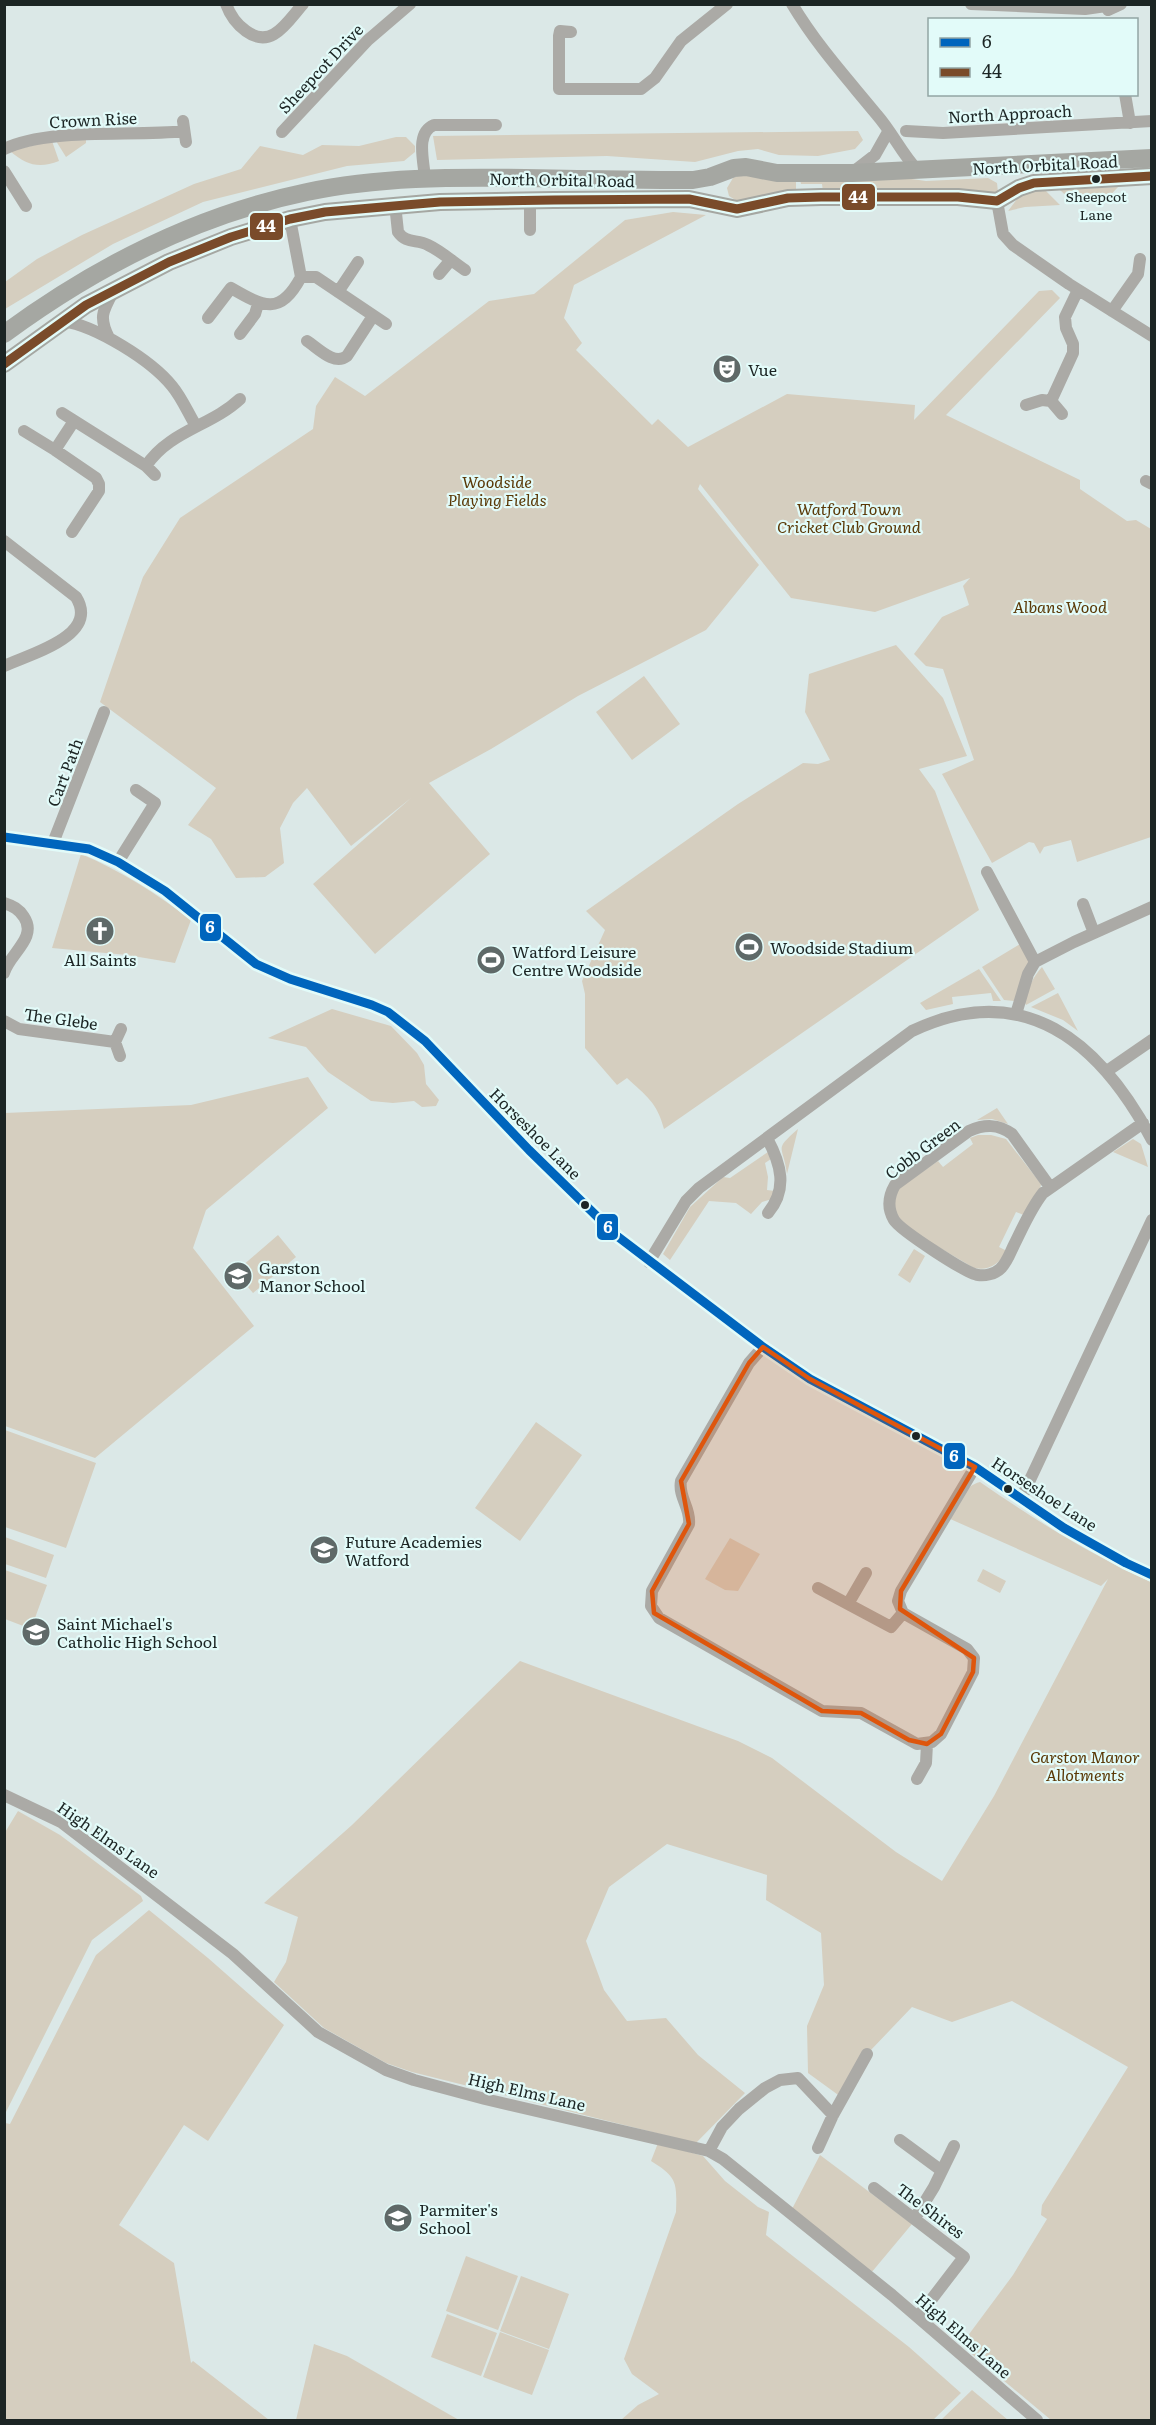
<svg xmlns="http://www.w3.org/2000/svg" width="1156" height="2425" font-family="Literata,serif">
<rect width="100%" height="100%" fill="#dbe8e7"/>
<path fill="#d5cebf" d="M 858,131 L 863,140 L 855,149 L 818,156 L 779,155 L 758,149 L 738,151 L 695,162 L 607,156 L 437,160 L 433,136 Z
M 396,137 L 406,137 L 415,146 L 415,152 L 404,161 L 347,166 L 203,202 L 113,244 L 5,309 L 5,282 L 37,259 L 82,235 L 194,184 L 241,169 L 260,146 L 303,155 L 322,145 L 359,146 Z
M 86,140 L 86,143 L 66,157 L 56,141 Z
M 52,141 L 59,161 C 39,169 26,165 10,151 Z
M 742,174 L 796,180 L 796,189 L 737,201 L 729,196 L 727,188 L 733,178 Z
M 905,178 L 926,181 L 988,178 L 997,183 L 998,192 L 823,192 L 822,184 L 801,184 L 800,180 Z
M 1118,187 L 1104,202 L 1075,204 L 1060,190 Z
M 1028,191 L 1046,191 L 1060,205 L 1025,207 L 1008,211 L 1020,195 Z
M 673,212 L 706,215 L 574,285 L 564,318 L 582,343 L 576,350 L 652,425 L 658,419 L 688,447 L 787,394 L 915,405 L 914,420 L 1039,291 L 1052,290 L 1060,298 L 946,415 L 1080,480 L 1080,489 L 1127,521 L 1136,520 L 1151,529 L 1151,837 L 1077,862 L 1071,840 L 1044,847 L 1040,854 L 1034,843 L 1029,842 L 992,863 L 942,774 L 974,760 L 943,669 L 926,666 L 914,654 L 942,617 L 969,605 L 963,586 L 970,578 L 875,612 L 791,598 L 700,484 L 698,489 L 759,565 L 706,630 L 578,696 L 491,749 L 429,783 L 490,854 L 375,954 L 313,884 L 411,798 L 351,846 L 307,788 L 293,803 L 280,828 L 284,863 L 265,877 L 236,878 L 211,839 L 188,825 L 216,788 L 100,702 L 143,577 L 180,518 L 313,429 L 316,406 L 335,377 L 365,396 L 489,301 L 534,294 L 625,220 Z
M 896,645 L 943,698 L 967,756 L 919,769 L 935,791 L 979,910 L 664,1129 C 657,1102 646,1096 627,1078 L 617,1085 L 585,1048 L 585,994 L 582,981 L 605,930 L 586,911 L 738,804 L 803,763 L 818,764 L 830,760 L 805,712 L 809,674 Z
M 644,676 L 680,724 L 632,760 L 596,712 Z
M 81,854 C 121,871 156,893 191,920 L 175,963 L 127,955 L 52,948 Z
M 1020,944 L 1029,962 L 1014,1001 L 1004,1000 L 982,967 Z
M 1042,967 L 1055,989 L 1026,1005 L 1024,1001 C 1028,988 1033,977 1042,967 Z
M 979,969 L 1001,1001 L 993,1001 L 991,993 L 952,997 L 953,1004 L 926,1010 L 920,1003 Z
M 1058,993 L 1078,1031 L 1063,1020 L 1031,1007 Z
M 332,1009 L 391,1026 L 417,1053 L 424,1065 L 426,1084 L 439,1100 L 436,1106 L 422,1107 L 414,1101 L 393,1103 L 371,1101 L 328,1072 L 306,1047 L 268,1038 Z
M 308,1077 L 328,1108 L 206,1210 L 193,1248 L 254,1326 L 95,1458 L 5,1426 L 5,1113 L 191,1105 Z
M 997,1108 L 1008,1124 L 992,1119 L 977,1120 Z
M 798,1129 L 787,1174 C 783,1144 773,1151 798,1129 Z
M 978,1135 L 991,1135 L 1006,1139 L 1041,1184 L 1040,1190 L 1024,1215 L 1016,1212 L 999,1247 L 1007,1251 C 999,1264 989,1271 974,1268 L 906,1228 L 893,1210 L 896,1190 L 938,1161 L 943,1167 L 973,1144 L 970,1138 Z
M 1133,1139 L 1141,1144 L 1148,1167 L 1113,1152 Z
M 768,1152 L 771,1159 L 765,1163 L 768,1177 L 767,1190 L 775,1191 L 772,1199 L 762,1202 L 751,1214 L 736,1203 L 709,1201 L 670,1260 L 663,1254 L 690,1207 L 723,1177 L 730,1178 Z
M 278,1235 L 296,1257 L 253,1293 L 235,1272 Z
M 914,1249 L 925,1256 L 910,1283 L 898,1275 Z
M 536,1422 L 582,1455 L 520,1541 L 475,1508 Z
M 5,1430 L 96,1463 L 66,1548 L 5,1527 Z
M 980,1482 C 1035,1520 1091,1555 1151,1582 L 1151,2420 L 1051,2420 L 961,2345 L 1013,2275 L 1047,2219 L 1041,2215 L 1042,2205 L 1128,2067 L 1012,2001 L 952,2022 L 912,2007 L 870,2051 L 841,2097 L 808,2073 L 807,2026 L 824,1985 L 821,1933 L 766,1900 L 767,1875 L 667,1844 L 609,1887 L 586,1941 L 604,1990 L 627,2021 L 666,2018 L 698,2055 L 745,2093 L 696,2143 L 412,2072 L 386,2063 L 324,2028 L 274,1982 L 286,1962 L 298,1917 L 264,1903 L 352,1825 L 520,1661 L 738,1741 L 772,1758 L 896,1852 L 942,1881 L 994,1796 L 1108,1579 L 1101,1586 L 948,1518 C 956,1505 965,1485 980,1482 Z
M 5,1537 L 54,1555 L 46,1578 L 5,1564 Z
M 730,1538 L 760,1554 L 738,1591 L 725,1590 L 705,1579 Z
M 983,1569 L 1006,1581 L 1000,1593 L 977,1581 Z
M 5,1570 L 47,1585 L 31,1629 L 5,1619 Z
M 18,1811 L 60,1835 L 141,1896 L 143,1901 L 92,1940 L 5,2114 L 4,1834 Z
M 149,1910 L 208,1958 L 284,2025 L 208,2141 L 184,2125 L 119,2225 L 174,2263 L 191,2363 L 193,2361 L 269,2420 L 5,2420 L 5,2123 L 10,2124 L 96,1955 Z
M 658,2143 L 703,2156 L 725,2181 L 758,2207 L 769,2212 L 766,2235 L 909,2347 L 961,2393 L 933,2420 L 621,2420 L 638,2405 L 659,2394 L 632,2374 L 624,2359 L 676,2212 C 677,2182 677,2177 651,2161 Z
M 820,2155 L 912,2224 L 871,2273 L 792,2209 Z
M 466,2256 L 518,2276 L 498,2330 L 446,2311 Z
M 521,2276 L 569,2294 L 549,2349 L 500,2331 Z
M 447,2314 L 497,2333 L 481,2376 L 431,2357 Z
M 500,2332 L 549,2350 L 532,2395 L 483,2377 Z
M 314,2344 L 347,2356 L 459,2420 L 296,2420 Z
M 972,2390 L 1008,2420 L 941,2420 Z"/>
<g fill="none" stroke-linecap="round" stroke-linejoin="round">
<path stroke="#abaaa6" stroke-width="12" d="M 226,4 C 230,15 236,24 246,31 C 272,50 287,22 303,4
M 792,4 C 818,47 846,77 877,115 C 892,132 902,154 918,171
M 971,4 L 1085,9 L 1106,6
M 1108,10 L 1121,4
M 571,32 L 560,31 L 559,36 L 559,89 L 641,89 L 655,78 L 681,41 L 727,4
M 1125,94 L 1130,123
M 183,121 L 186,142
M 906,131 L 943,133 L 1152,121
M 282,132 L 368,40 L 410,4
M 4,149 C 49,127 133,137 184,131
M 4,171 L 26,206
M 853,172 L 875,155 L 888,132
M 425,179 C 424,161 415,133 434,125 L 496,125
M 530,200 L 530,230
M 997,201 L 1003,234 L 1013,245 L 1069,284 L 1152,336
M 395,204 L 398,232 C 406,244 417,239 428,245 C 441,251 453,262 465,270
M 439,274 L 450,261
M 301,277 L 316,277 L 386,324
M 338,292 L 358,262
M 1112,311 L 1138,274 L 1140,259
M 208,318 L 231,288 C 264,307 280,316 301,277 L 290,219
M 63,321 C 96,326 151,360 172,386 C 182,398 188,413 196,426
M 240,334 L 255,314 L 258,304
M 109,338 C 99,318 102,312 113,292
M 307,341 C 318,348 334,366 347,356 L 373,316
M 1051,401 L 1073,353 L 1073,344 L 1066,328 L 1065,317 L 1078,290
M 1026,405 L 1042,400 L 1051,401 L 1062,414
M 62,413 L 146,466 L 155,475
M 24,431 L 55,450 L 74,421
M 55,450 L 96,478 L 99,484 L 99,491 L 72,532
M 146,466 C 169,431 211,426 240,399
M 1146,481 L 1152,484
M 4,541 L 76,597 C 100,636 30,654 4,666
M 4,837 L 89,849 L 118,862 L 165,891 L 256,964 L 290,979 L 372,1005 L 388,1012 L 425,1041 L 529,1150 L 617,1236 L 763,1347 L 810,1379 L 975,1467 L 1064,1528 L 1126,1563 L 1152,1575
M 53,843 L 104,712
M 118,862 L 155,803 L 136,790
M 987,872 L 1035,962
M 4,903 C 13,906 19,909 24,917 C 38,938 9,954 4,973
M 1083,904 L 1094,933
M 1016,1014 L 1028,974 L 1035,962 L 1074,942 L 1152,907
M 4,1021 L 19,1029 L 115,1042 L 120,1056
M 115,1042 L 121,1029
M 1107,1071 L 1152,1040
M 767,1138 C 781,1164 788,1189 768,1213
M 1050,1187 L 1012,1134 C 998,1124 985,1124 969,1131 L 895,1185 C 888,1197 887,1208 894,1220 C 900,1230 967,1274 978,1275 C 985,1276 995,1274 1000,1269 C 1007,1263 1010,1253 1014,1245 C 1023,1227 1031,1208 1043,1193 L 1143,1123
M 649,1262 L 686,1201 L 699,1188 L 912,1031 C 1024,978 1100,1042 1152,1140
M 763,1347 L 749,1363 L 681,1481 C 678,1497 691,1508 689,1524 L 652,1591 L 651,1606 L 659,1618 L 822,1711 L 861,1713 L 917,1744 L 932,1742 L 941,1734 L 973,1672 L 974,1658 L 967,1649 L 903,1613 L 898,1601 L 901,1591 L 975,1467
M 1021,1499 L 1152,1220
M 818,1588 L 891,1627 L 903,1613
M 848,1604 L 866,1573
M 917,1779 L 926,1763 L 927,1744
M 4,1795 L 61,1822 L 233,1954 L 318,2032 L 386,2070 L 414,2080 L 485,2099 L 709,2151 L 723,2159 L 892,2295 L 1037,2420
M 900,2140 L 942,2171
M 818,2148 L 833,2115 L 867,2054
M 709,2151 L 722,2127 L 739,2109 L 765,2088 L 780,2080 L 798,2078 L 833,2115
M 874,2188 L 964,2257 L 918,2317
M 915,2218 L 934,2187 L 954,2146"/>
<path stroke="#a5a7a2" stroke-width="18" d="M 4,334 C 95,267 196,215 307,192 C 378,177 452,177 525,178 C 581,179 637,180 693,180 L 710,177 L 734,168 L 746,167 L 777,173 L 852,173 L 1152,158
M 4,364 L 86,305 L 169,262 L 231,237 L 290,219 L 325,212 L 440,202 L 554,200 L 689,199 L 737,209 L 788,198 L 821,197 L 958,197 L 997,201 L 1019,188 L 1034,183 L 1152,176"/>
<g stroke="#e2fbf9" stroke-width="14">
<path id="bus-1" d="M 4,837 L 89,849 L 118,862 L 165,891 L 256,964 L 290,979 L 372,1005 L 388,1012 L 425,1041 L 529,1150 L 617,1236 L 763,1347 L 810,1379 L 975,1467 L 1064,1528 L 1126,1563 L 1152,1575"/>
</g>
<g stroke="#e2fbf9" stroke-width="14">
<path id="bus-2" d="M 4,364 L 86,305 L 169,262 L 231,237 L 290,219 L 325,212 L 440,202 L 554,200 L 689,199 L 737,209 L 788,198 L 821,197 L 958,197 L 997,201 L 1019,188 L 1034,183 L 1152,176"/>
</g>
<use href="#bus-1" stroke="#0065bd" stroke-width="9"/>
<use href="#bus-2" stroke="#7a4b2a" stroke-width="9"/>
</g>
<path fill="#de560d" fill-opacity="0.2" stroke="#de560d" stroke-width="4.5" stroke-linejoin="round" d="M 763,1347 L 810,1379 L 975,1467 L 901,1591 L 900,1609 L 974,1658 L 973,1672 L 941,1734 L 927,1744 L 909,1740 L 861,1713 L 822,1711 L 654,1613 L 652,1591 L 689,1524 L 681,1481 L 749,1363 Z"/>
<defs>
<g id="theatre-disc" transform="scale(1.5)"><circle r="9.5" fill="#5f6968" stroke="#e2fbf9"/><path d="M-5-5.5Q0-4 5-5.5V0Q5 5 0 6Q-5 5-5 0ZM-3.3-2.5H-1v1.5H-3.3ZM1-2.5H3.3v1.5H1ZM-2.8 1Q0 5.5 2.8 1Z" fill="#fff"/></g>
<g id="church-disc" transform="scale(1.5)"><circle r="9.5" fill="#5f6968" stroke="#e2fbf9"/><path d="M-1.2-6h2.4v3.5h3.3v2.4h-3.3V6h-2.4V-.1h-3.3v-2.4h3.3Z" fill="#fff"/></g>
<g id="stadium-disc" transform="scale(1.5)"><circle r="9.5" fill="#5f6968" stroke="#e2fbf9"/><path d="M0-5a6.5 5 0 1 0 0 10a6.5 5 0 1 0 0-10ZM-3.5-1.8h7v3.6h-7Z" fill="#fff"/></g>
<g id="school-disc" transform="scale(1.5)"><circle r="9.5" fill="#5f6968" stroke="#e2fbf9"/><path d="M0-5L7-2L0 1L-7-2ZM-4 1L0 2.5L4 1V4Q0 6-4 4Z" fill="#fff"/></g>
</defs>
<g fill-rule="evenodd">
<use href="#theatre-disc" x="727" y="369"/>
<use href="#church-disc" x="100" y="931"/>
<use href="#stadium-disc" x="749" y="947"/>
<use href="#stadium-disc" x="491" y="960"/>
<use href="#school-disc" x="238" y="1276"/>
<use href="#school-disc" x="324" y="1550"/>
<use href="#school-disc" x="36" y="1632"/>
<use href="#school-disc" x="398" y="2218"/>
</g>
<g fill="#1c2524" stroke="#e2fbf9" stroke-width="2">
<circle cx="1096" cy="179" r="5"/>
<circle cx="585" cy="1205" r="5"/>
<circle cx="916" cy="1436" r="5"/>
<circle cx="1008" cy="1489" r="5"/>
</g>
<g text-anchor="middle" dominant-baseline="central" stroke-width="4.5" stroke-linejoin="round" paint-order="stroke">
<g font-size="14" fill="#1c2524" stroke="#e2fbf9">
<text x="1096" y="196">Sheepcot<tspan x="1096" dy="18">Lane</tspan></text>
</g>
<g font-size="16" fill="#1c2524" stroke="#e2fbf9">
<text transform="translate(320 68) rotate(-47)">Sheepcot Drive</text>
<text transform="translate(1010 113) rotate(-3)">North Approach</text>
<text transform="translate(93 119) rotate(-3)">Crown Rise</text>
<text transform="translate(1045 164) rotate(-3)">North Orbital Road</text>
<text transform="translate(562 179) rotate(1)">North Orbital Road</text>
<text transform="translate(64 772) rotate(-69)">Cart Path</text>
<text transform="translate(61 1018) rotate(8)">The Glebe</text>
<text transform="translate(536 1133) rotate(45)">Horseshoe Lane</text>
<text transform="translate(922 1148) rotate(-37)">Cobb Green</text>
<text transform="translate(1045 1493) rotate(33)">Horseshoe Lane</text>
<text transform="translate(109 1839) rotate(35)">High Elms Lane</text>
<text transform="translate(527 2091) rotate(13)">High Elms Lane</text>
<text transform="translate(931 2210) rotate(37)">The Shires</text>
<text transform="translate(964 2335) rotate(41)">High Elms Lane</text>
</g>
<g font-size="16" fill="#1c2524" stroke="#e2fbf9" text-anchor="start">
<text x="748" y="369">Vue</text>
<text x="770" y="947">Woodside Stadium</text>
<text x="512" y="951">Watford Leisure<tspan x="512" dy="18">Centre Woodside</tspan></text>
<text x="100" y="959" text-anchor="middle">All Saints</text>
<text x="259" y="1267">Garston<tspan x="259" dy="18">Manor School</tspan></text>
<text x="345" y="1541">Future Academies<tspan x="345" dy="18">Watford</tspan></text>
<text x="57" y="1623">Saint Michael's<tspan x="57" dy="18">Catholic High School</tspan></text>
<text x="419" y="2209">Parmiter's<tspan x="419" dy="18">School</tspan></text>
</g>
<g font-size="16" font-style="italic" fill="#5a3806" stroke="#e2fbf9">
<text x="497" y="481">Woodside<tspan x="497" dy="18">Playing Fields</tspan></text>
<text x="849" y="508">Watford Town<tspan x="849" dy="18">Cricket Club Ground</tspan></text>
<text x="1060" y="606">Albans Wood</text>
<text x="1085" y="1756">Garston Manor<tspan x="1085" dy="18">Allotments</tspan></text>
</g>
</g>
<g stroke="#e2fbf9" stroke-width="2">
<rect x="841" y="183" width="35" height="28" rx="6" fill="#7a4b2a"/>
<rect x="249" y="212" width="35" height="29" rx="6" fill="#7a4b2a"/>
<rect x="199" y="913" width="23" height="29" rx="6" fill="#0065bd"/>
<rect x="596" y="1213" width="23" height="28" rx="6" fill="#0065bd"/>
<rect x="943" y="1442" width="23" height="28" rx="6" fill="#0065bd"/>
</g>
<g font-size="16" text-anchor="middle" font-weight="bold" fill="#fff">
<text x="858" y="203">44</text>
<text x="266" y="232">44</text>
<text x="210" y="933">6</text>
<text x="608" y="1233">6</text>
<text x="954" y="1462">6</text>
</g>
<rect width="1156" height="2425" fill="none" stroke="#1c2524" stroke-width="12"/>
<rect x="928" y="18" width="210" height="78" fill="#e2fbf9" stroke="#93a5a4" stroke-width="1.5"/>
<rect x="940" y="38" width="30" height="9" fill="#0065bd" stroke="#93a5a4" stroke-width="1.5"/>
<text x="982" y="48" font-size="18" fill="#1c2524">6</text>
<rect x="940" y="68" width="30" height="9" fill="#7a4b2a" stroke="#93a5a4" stroke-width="1.5"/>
<text x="982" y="78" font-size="18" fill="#1c2524">44</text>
</svg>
